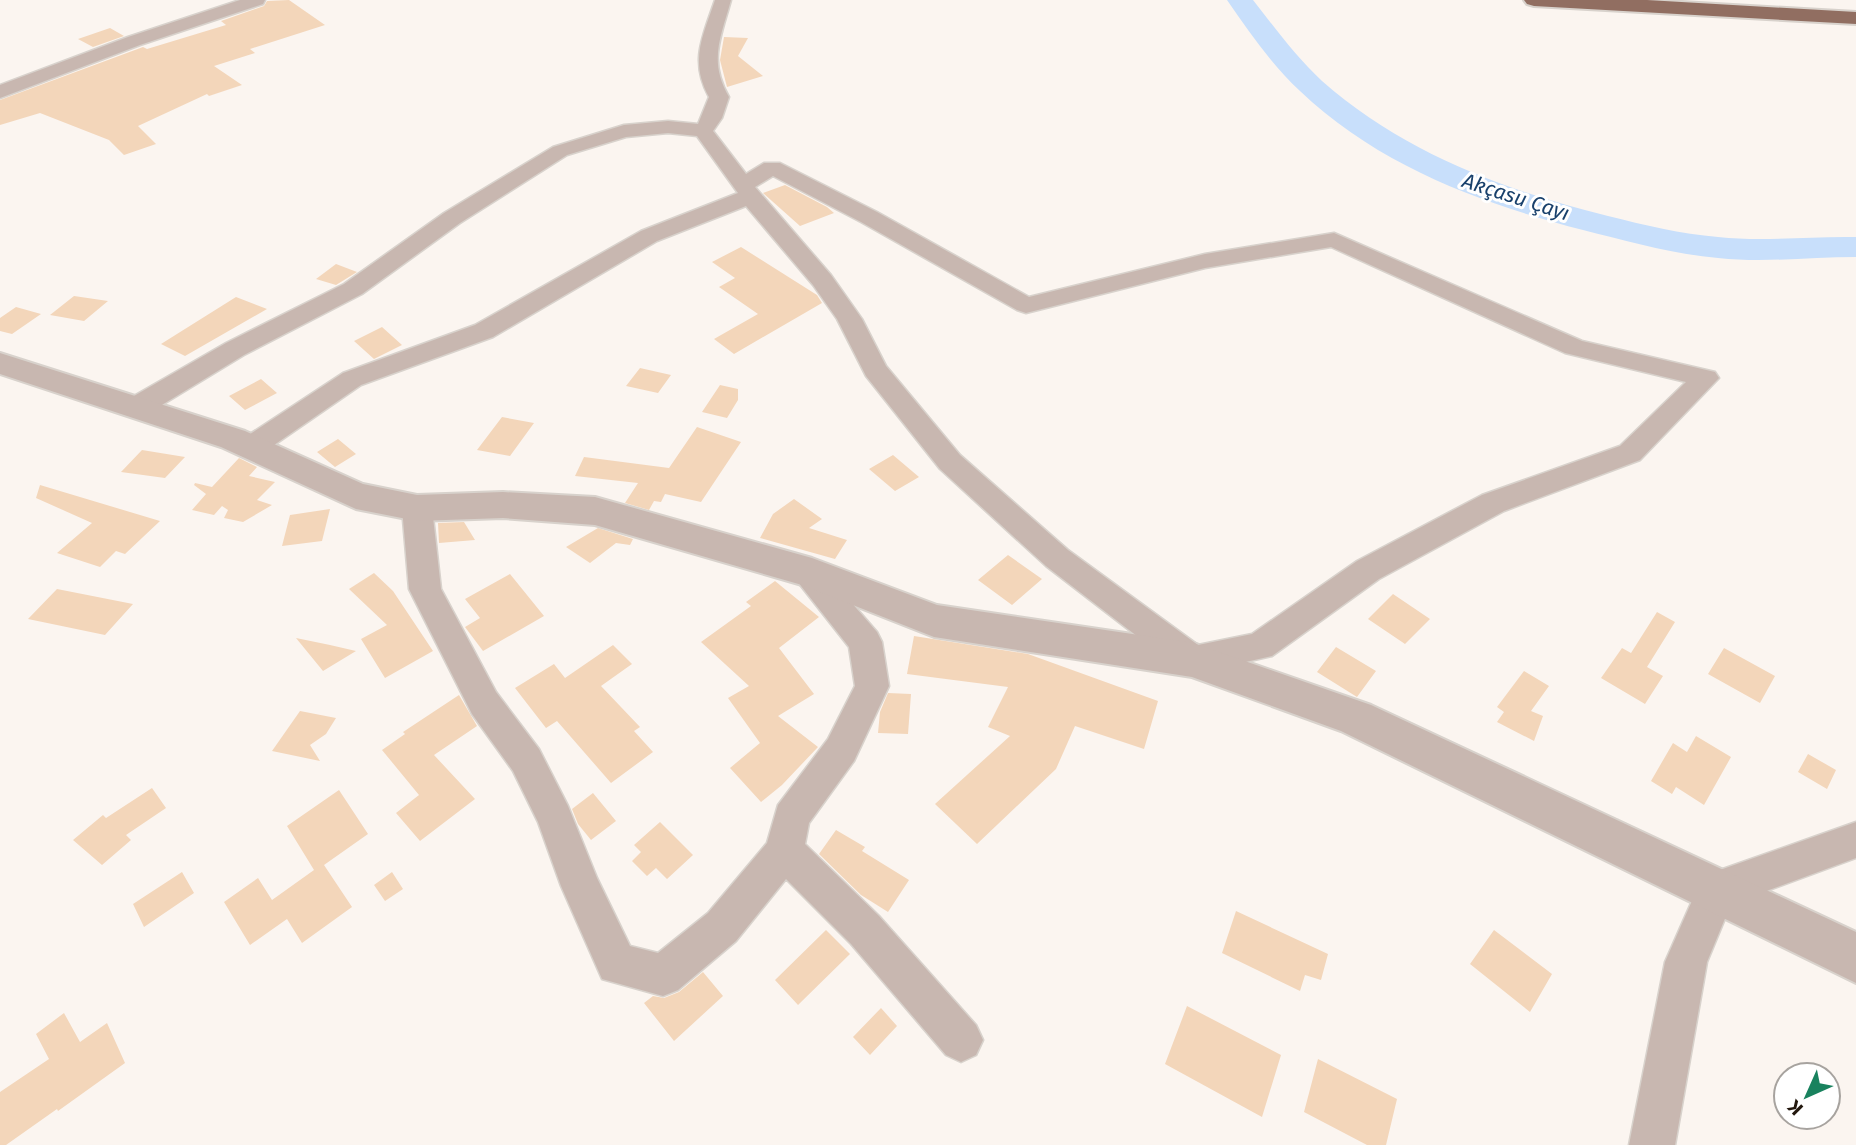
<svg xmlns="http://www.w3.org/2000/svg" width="1856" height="1145" font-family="'Fira Sans',sans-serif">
<rect width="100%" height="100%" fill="#fbf5f0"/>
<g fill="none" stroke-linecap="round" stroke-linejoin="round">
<path fill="#c8dffb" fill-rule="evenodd" d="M 1227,0 L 1253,0 C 1275,28 1296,57 1322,81 C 1404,153 1504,190 1608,216 C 1644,225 1681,234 1718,237 C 1764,242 1810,236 1856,237 L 1856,257 C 1810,257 1764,263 1718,258 C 1672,254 1627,241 1583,230 C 1480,203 1379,166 1300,91 C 1272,65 1249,32 1227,0 Z"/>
</g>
<path fill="#f3d6ba" d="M 289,0 L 325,25 L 250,49 L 255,53 L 214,66 L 242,85 L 209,96 L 207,94 L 138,126 L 156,144 L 124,155 L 109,140 L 40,113 L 0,125 L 0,100 L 143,47 L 147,49 L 226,25 L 221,21 L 264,6 L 267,1 Z
M 110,28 L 124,36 L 93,47 L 78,39 Z
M 724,37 L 748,38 L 738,56 L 763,76 L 727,87 L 720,60 Z
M 785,185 L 827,207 L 834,213 L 800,226 L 763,193 Z
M 741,247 L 817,295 L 822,303 L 734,354 L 714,339 L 758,314 L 719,287 L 735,278 L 712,262 Z
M 336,264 L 357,272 L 336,285 L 316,279 Z
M 74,296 L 108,301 L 84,321 L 50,315 Z
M 236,297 L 267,309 L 185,356 L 161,344 Z
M 16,307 L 41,314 L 12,334 L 0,331 L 0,318 Z
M 382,327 L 402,345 L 374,359 L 354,341 Z
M 640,368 L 671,375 L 658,393 L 626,386 Z
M 261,379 L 277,393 L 245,410 L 229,396 Z
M 720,385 L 738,389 L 738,400 L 727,418 L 702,412 Z
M 502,417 L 534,423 L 510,456 L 477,450 Z
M 697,427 L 741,442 L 701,502 L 665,494 L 661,502 L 654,501 L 649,510 L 625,503 L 638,483 L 575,476 L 584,457 L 669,468 Z
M 338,439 L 356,454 L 335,467 L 317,452 Z
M 142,450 L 185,457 L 165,478 L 121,472 Z
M 893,455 L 919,477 L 895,491 L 869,469 Z
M 239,458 L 257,467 L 249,476 L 275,482 L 257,500 L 272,505 L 243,522 L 224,518 L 228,510 L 222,506 L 214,515 L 192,510 L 206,494 L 194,485 L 195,483 L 212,487 Z
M 40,485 L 160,521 L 125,554 L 116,551 L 100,567 L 57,553 L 92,523 L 36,498 Z
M 794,499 L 822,519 L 809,528 L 847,540 L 835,559 L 760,538 L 773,514 Z
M 330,509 L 322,541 L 282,546 L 290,515 Z
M 464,522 L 475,540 L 439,543 L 438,523 Z
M 598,528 L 633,539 L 630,545 L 616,543 L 590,563 L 566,547 Z
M 1008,555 L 1042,579 L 1012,605 L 978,580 Z
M 374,573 L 393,591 L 433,651 L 385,678 L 361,639 L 387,625 L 349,589 Z
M 510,574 L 544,616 L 483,651 L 465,627 L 480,618 L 465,599 Z
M 775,581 L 819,617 L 779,648 L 814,694 L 778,716 L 818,747 L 782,785 L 761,802 L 730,768 L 760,743 L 728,698 L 749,686 L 701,642 L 751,606 L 746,602 Z
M 57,589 L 133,604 L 105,635 L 28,619 Z
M 1393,594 L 1430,619 L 1405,644 L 1368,619 Z
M 1657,612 L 1675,622 L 1647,667 L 1663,676 L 1645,704 L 1601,678 L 1622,648 L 1631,653 Z
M 914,636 L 1028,654 L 1158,701 L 1144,749 L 1075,726 L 1056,769 L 977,844 L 935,804 L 1010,736 L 988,727 L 1008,687 L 907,674 Z
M 296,638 L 330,645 L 356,651 L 323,671 Z
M 613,645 L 632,664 L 601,686 L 640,727 L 634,731 L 653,752 L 611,783 L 557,721 L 546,728 L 515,688 L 554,664 L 565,678 Z
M 1336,647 L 1376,671 L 1357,697 L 1317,672 Z
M 1724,648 L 1775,676 L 1760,703 L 1708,674 Z
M 1524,671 L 1549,686 L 1531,711 L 1543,716 L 1534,741 L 1497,722 L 1504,712 L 1497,707 Z
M 888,693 L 911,694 L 908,734 L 878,733 L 880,712 Z
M 459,695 L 477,726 L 434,755 L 475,799 L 420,841 L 396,813 L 419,795 L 382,750 L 405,734 L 403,732 Z
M 300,711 L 336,718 L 326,734 L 310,745 L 320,761 L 272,751 Z
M 1696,736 L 1731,757 L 1704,805 L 1676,787 L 1672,794 L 1651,781 L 1673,743 L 1687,752 Z
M 1808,754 L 1836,770 L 1827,789 L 1798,772 Z
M 152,788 L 166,808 L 126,835 L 131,840 L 102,865 L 73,840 L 103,815 L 106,818 Z
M 339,790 L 368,834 L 324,865 L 352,907 L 302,943 L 287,919 L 250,945 L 224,902 L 258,878 L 272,900 L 314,870 L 287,826 Z
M 593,793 L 616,821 L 591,840 L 578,824 L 572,809 Z
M 660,822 L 693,855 L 667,879 L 656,868 L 647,876 L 632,861 L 641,852 L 634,845 Z
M 836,830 L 865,847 L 862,851 L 909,880 L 888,912 L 861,895 L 819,854 Z
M 182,872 L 194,893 L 144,927 L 133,904 Z
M 392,872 L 403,889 L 385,901 L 374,885 Z
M 1236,911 L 1328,954 L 1321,980 L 1305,975 L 1300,991 L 1222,953 Z
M 826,930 L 850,954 L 798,1005 L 775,980 Z
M 1494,930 L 1552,974 L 1530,1012 L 1470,964 Z
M 703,972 L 723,996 L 674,1041 L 644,1003 L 653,996 L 664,998 L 679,992 Z
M 1187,1006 L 1281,1055 L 1262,1117 L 1165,1064 Z
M 881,1008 L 897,1026 L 870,1055 L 853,1037 Z
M 64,1013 L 80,1042 L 107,1023 L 125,1063 L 58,1111 L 57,1109 L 6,1145 L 0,1145 L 0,1092 L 49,1059 L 36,1034 Z
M 1318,1059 L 1397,1099 L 1386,1145 L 1367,1145 L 1304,1112 Z"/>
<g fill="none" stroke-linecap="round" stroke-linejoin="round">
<g stroke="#d8d2cc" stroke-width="3">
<path id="minor" d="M 240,0 L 265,0 L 263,4 L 140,45 L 0,98 L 0,85 L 128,37 Z
M 715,0 L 731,0 C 721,37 708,61 729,97 L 722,118 L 713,131 L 746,174 L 764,163 L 780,163 L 877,212 L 1029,297 L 1205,254 L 1334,233 L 1582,341 L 1715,372 L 1719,378 L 1640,460 L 1504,511 L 1379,579 L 1272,656 L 1193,674 L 1181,670 L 1046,566 L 940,469 L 866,376 L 837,319 L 813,285 L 746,206 L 657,241 L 493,337 L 361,385 L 261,454 L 251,457 L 241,454 L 237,447 L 241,440 L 343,373 L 475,325 L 641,231 L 738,193 L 697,136 L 668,133 L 626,137 L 567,155 L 460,223 L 362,294 L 244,355 L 147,414 L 137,416 L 127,414 L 123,407 L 127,400 L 226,343 L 344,284 L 444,213 L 553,147 L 624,125 L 668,121 L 698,124 L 709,97 C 689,61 703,36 715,0 ZM 773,176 L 861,222 L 1017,310 L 1026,313 L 1205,268 L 1331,247 L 1565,353 L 1686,382 L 1620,446 L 1482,495 L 1357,561 L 1252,634 L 1198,645 L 1068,550 L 960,455 L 886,366 L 862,319 L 831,275 L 755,187 Z
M 417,497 L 428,500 L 432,508 L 441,589 L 496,692 L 539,749 L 568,806 L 597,878 L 630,946 L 658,953 L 708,913 L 767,843 L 778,805 L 828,739 L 855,686 L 849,647 L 790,572 L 795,563 L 806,560 L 817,563 L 877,632 L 882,642 L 889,686 L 854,761 L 809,823 L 805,844 L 879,916 L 976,1025 L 983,1040 L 976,1055 L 961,1062 L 946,1055 L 851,944 L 786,879 L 736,941 L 678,990 L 663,996 L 602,979 L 561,886 L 538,822 L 513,771 L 472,714 L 409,589 L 402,508 L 406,500 Z
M 1856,822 L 1856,858 L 1731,904 L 1707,962 L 1675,1145 L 1629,1145 L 1665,962 L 1703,876 Z"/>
</g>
<g stroke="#d8d2cc" stroke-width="4">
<path id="tertiary" d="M 0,353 L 245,431 L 363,484 L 417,495 L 503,492 L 595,497 L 812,558 L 937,605 L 1193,643 L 1371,705 L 1856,932 L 1856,983 L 1341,731 L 1192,677 L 934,637 L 802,585 L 595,525 L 503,518 L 417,521 L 356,509 L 221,447 L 0,374 Z"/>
</g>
<g stroke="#d8d2cc" stroke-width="4">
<path id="motorway" d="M 1524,0 L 1647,0 L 1856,12 L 1856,24 L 1534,6 L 1527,4 Z"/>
</g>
<use href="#minor" fill="#c8b7b0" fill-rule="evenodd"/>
<use href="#tertiary" fill="#c8b7b0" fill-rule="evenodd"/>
<use href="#motorway" fill="#916e61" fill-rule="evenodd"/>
</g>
<g text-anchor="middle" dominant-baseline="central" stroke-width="6" stroke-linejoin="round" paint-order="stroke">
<g font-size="21" font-style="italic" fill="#19416c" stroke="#fff">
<text transform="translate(1516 197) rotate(18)">Akçasu Çayı</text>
</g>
</g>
<g transform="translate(1807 1096) rotate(225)"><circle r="33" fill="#ffffff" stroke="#a7a39f" stroke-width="2"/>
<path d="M0-5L12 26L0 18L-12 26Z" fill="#19825e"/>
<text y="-10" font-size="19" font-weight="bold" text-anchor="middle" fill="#23180e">K</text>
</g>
</svg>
